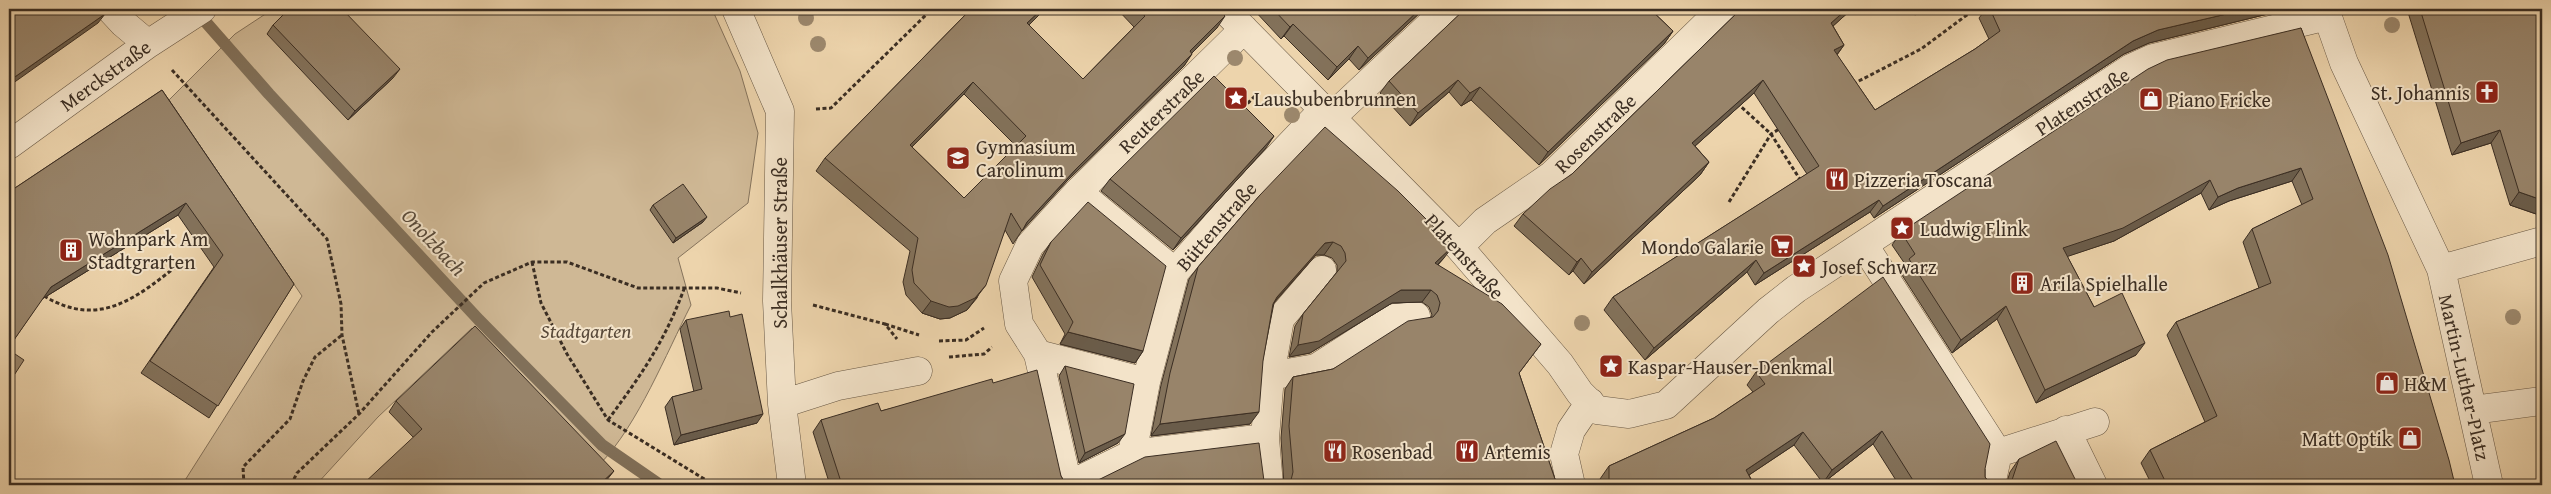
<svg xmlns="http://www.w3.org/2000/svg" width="2551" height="494" font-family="'Gentium Book Plus',serif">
<rect width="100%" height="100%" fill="#edd4ac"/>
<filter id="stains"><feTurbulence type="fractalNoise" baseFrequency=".004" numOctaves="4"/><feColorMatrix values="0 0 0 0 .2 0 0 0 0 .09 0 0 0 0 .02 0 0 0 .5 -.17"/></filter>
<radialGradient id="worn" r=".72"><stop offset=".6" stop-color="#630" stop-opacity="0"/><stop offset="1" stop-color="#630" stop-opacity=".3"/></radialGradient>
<path fill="#cfb895" stroke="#85735c" d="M 273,9 L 712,9 L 740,71 L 758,133 L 748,203 L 678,258 L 691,305 C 666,354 638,424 601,463 L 472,328 L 378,417 L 316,485 L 182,485 L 302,296 L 169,100 L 235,34 Z"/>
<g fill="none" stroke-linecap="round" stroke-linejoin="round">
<path stroke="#817059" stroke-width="12" d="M 196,11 L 269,94 L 479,320 L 602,445 L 660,485"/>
<g stroke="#685845" stroke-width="29">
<path id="minor" d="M 110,9 L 123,23 L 148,44
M 736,9 L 780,111 L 777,301 L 782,404 L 792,485
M 1224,9 L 1459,247 L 1560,364 L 1580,393 L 1597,410 L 1629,414 L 1666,405 L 1768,311 L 1796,289 L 2131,68 L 2153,58 L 2328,16
M 2325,9 L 2344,63 L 2441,269 L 2489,485
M 1332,117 L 1447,9
M 9,145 L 148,44 L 202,9
M 1078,192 L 1175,272
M 1864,245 L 1998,453
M 1459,247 L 1485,221 L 1552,175 L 1722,9
M 2441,269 L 2542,241
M 1038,354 L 1146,382
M 1270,376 L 1316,368 L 1394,318 L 1416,316
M 782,404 L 838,386 L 918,371
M 2473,410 L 2542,401
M 2066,430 L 2093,485
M 1998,453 L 2095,422
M 1132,454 L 1146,382 L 1175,272 L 1240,197 L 1324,109
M 1068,485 L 1038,354 L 1019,324 L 1013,281 L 1030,245 L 1078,192 L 1244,29
M 1069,485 L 1132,454 L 1265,438
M 1269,485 L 1265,438 L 1270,376 L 1280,319 L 1322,270
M 1571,485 L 1564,454 L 1571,430 L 1590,402
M 1991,485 L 1998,453"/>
</g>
<path stroke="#3b2e23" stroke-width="3" stroke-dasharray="4 2.5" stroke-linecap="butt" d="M 172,70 L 327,239 L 341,304 L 342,335 L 359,414
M 1853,84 L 1921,49 L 1975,9
M 1737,103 L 1771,134 L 1801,181
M 1243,108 L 1258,93
M 816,109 L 831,108 L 932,9
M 1729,202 L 1771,134 L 1781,128
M 532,262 L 541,303 L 567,354 L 608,420 L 714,485
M 44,296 C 101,330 138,296 182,262
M 813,305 L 885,324 L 897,339
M 885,324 L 919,335
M 939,341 L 966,340 L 984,328
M 949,357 L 984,354 L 992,347
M 608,420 C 641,375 664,343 684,289
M 244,485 L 243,467 L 290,419 L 303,381 L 315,357 L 342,335
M 291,485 L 297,473 L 359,414 L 432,332 L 484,283 L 532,262 L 567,262 L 638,288 L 717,288 L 741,293"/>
<use href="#minor" stroke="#f3e3c9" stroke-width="28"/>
</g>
<g fill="#9c886d">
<circle cx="806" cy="18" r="8"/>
<circle cx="2392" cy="25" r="8"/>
<circle cx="818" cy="44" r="8"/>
<circle cx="1235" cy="58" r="8"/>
<circle cx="1292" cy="115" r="8"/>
<circle cx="2513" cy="317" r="8"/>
<circle cx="1582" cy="323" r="8"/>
</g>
<path fill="#83725b" stroke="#3b2e23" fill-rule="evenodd" d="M 971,9 L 1045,9 L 1029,25 L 1083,79 L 1134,27 L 1117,9 L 1218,9 L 1217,28 L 1192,53 L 1184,66 L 1067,181 L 1023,229 L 1013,244 L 1005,230 L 977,298 L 967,310 L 950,318 L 940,319 L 922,313 L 906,295 L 903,282 L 910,251 L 816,171 L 825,158 ZM 964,94 L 1016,146 L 964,198 L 912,147 Z
M 1253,9 L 1424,9 L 1359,70 L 1349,59 L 1328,80 L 1284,36 L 1281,39 Z
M 1462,9 L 1650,9 L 1673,31 L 1664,44 L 1539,165 L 1471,100 L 1461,106 L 1449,92 L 1410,126 L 1380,93 L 1389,81 L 1462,12 Z
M 1741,9 L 1852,9 L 1833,26 L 1844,45 L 1837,55 L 1875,110 L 1975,49 L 1989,39 L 1979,18 L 1986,9 L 2278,9 L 2276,12 L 2149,43 L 2124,54 L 1874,218 L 1870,212 L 1755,285 L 1747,272 L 1645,360 L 1604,310 L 1613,297 L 1807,174 L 1754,93 L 1695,146 L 1709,162 L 1700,175 L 1584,284 L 1573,271 L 1569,275 L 1514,226 L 1523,214 L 1572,174 Z
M 1908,9 L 1922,9 L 1915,15 Z
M 2407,9 L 2542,9 L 2542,216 L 2510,205 L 2491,143 L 2452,155 Z
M 273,25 L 393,78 L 348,120 L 267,34 Z
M 2301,28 L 2455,485 L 2152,485 L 2141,463 L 2150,450 L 2205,422 L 2167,335 L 2176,322 L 2259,288 L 2243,242 L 2252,229 L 2302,205 L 2292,181 L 2229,201 L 2209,210 L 2201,193 L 2114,241 L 2067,256 L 2094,307 L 2136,355 L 2036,403 L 1997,319 L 1952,353 L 1900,272 L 1905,264 L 1892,245 L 1901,232 Z
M 162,90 L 294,284 L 209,418 L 141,373 L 214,267 L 178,215 L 42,299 L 9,347 L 9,192 Z
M 1266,148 L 1173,250 L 1101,191 L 1110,179 Z
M 1260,195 L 1444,258 L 1438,265 L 1541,344 L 1519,373 L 1557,485 L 1284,485 L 1281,438 L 1285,389 L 1293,377 L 1333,369 L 1431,317 L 1432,315 L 1429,307 L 1422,302 L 1392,303 L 1310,353 L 1289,357 L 1295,326 L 1303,314 L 1337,272 L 1337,265 L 1332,258 L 1324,255 L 1316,255 L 1274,303 L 1250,424 L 1151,436 L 1161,385 L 1189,279 L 1198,267 Z
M 653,205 L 703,222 L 673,243 L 650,210 Z
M 1051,242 L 1143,351 L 1135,363 L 1060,344 L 1065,334 L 1032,277 L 1043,254 Z
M 686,320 L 757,423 L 674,445 L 665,407 L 672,397 L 694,392 L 680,329 Z
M 1065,366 L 1118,443 L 1079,463 L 1059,376 Z
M 1756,372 L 1985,469 L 1985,477 L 1990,484 L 1992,485 L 1899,485 L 1873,444 L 1823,483 L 1794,445 L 1749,475 L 1754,485 L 1600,485 L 1600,479 L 1609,466 L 1714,418 L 1753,392 L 1747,385 Z
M 993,383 L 1061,476 L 1065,483 L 1068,485 L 830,485 L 813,432 L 821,420 L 881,411 Z
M 396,401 L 606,481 L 413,437 L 389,412 Z
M 2019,459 L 2078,485 L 2006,485 L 2010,472 Z"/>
<path fill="#6a5c4a" stroke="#3b2e23" d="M 1042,9 L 1045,9 L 1019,35 L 1027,23 Z
M 1420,9 L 1424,9 L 1359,70 L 1368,58 Z
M 1847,9 L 1852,9 L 1822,36 L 1831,23 Z
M 1919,9 L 1922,9 L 1915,15 Z
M 2248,9 L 2278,9 L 2276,12 L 2149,43 L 2124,54 L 1874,218 L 1883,206 L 2133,41 L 2158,30 Z
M 105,14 L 98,23 L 9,86 L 9,81 Z
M 1225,16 L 1217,28 L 1181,64 L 1190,51 Z
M 1293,24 L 1284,36 L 1281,39 L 1290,27 Z
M 1673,31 L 1664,44 L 1539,165 L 1548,152 Z
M 1844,45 L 1835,57 L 1834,50 Z
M 1358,46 L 1349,59 L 1328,80 L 1337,67 Z
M 1192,54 L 1184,66 L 1067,181 L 1022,231 L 1027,222 L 1076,169 Z
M 400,69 L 393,78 L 348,120 L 355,111 Z
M 1458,80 L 1449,92 L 1410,126 L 1418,113 Z
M 1763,80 L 1754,93 L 1684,156 L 1692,143 Z
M 973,82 L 964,94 L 902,157 L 910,145 Z
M 1480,87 L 1471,100 L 1461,106 L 1470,93 Z
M 2500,130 L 2491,143 L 2452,155 L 2461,143 Z
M 1274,136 L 1266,148 L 1173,250 L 1181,238 Z
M 1709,162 L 1700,175 L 1584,284 L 1592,272 Z
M 2301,168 L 2292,181 L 2229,201 L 2209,210 L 2218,197 L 2238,188 Z
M 2210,180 L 2201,193 L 2114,241 L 2054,261 L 2063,248 Z
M 2519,192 L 2542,200 L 2542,216 L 2510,205 Z
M 1879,200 L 1870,212 L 1755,285 L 1764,273 Z
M 186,203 L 178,215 L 42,299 L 51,287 Z
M 707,217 L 703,222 L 673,243 L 676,238 Z
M 1333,242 L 1324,255 L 1316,255 L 1268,309 L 1277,297 L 1325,243 Z
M 1453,246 L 1444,258 L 1427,275 L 1435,263 Z
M 1581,258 L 1573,271 L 1569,275 L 1577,262 Z
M 1756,260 L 1747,272 L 1645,360 L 1654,348 Z
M 986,285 L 967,310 L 950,318 L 940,319 L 922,313 L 931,301 Z
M 1401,290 L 1431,290 L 1422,302 L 1392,303 L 1310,353 L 1289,357 L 1298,345 Z
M 2006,306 L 1997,319 L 1952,353 L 1961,340 Z
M 1068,332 L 1143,351 L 1135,363 L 1060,344 Z
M 2145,343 L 2136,355 L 2036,403 L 2045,390 Z
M 1259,412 L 1250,424 L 1151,436 L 1160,424 Z
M 763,414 L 757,423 L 674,445 L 681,435 Z
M 1882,431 L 1873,444 L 1823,483 L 1832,470 Z
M 1803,432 L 1794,445 L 1737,483 L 1746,470 Z
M 1125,434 L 1118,443 L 1079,463 L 1085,453 Z
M 614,471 L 606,481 L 602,485 L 599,485 Z"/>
<path fill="#98846a" stroke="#3b2e23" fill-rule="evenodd" d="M 9,9 L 101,9 L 105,14 L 9,81 Z
M 289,9 L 342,9 L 400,69 L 355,111 L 273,25 Z
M 971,9 L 1042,9 L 1027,23 L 1083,79 L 1145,16 L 1137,9 L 1218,9 L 1225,16 L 1190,51 L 1192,54 L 1076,169 L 1027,222 L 1022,231 L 1011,213 L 986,285 L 975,298 L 958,306 L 949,307 L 931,301 L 914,283 L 912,270 L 918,238 L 825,158 ZM 973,82 L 1026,136 L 964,198 L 910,145 Z
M 1273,9 L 1420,9 L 1368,58 L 1358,46 L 1337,67 L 1293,24 L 1290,27 Z
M 1465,9 L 1650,9 L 1673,31 L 1548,152 L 1480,87 L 1470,93 L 1458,80 L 1418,113 L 1389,81 Z
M 1741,9 L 1847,9 L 1831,23 L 1844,45 L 1834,50 L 1875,110 L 1975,49 L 2000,31 L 1990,9 L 2248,9 L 2158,30 L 2133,41 L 1883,206 L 1879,200 L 1764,273 L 1756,260 L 1654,348 L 1613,297 L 1819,166 L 1763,80 L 1692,143 L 1709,162 L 1592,272 L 1581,258 L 1577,262 L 1523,214 L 1550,189 L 1572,174 Z
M 2420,9 L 2542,9 L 2542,200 L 2519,192 L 2500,130 L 2461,143 Z
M 2301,28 L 2388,255 L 2449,460 L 2455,485 L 2167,485 L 2150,450 L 2217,416 L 2176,322 L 2271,283 L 2252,229 L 2313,199 L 2301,168 L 2238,188 L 2218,197 L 2210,180 L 2123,228 L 2063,248 L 2094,307 L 2122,293 L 2145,343 L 2045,390 L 2006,306 L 1961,340 L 1909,259 L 1915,254 L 1901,232 L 2148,69 L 2167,60 Z
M 1214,76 L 1274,136 L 1181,238 L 1110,179 Z
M 162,90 L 294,284 L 218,406 L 150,361 L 223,255 L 186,203 L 51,287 L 9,347 L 9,224 L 14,217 L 9,210 L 9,192 Z
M 1325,127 L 1398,191 L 1453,246 L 1435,263 L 1502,304 L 1541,344 L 1519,373 L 1557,485 L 1287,485 L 1291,480 L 1293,472 L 1289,426 L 1293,377 L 1333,369 L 1408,321 L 1433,317 L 1438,311 L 1440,303 L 1437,295 L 1431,290 L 1401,290 L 1319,341 L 1298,345 L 1303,314 L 1346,261 L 1345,253 L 1341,246 L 1333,242 L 1325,243 L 1277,297 L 1273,304 L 1263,361 L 1259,412 L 1160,424 L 1170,373 L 1198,267 L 1260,195 Z
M 683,184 L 707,217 L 676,238 L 653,205 Z
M 1088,202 L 1166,266 L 1143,351 L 1068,332 L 1073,322 L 1040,265 L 1051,242 Z
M 1883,277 L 1990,444 L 1985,469 L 1985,477 L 1990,484 L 1992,485 L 1916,485 L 1882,431 L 1832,470 L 1803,432 L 1746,470 L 1754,485 L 1609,485 L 1609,466 L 1714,418 L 1765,384 L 1756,372 Z
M 729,311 L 730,317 L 742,314 L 763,414 L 681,435 L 672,397 L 702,389 L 686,320 Z
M 475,326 L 614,471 L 599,485 L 362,485 L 422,429 L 396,401 Z
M 9,350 L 24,360 L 9,383 Z
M 1065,366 L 1134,384 L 1125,434 L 1085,453 Z
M 1037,370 L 1061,476 L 1065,483 L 1068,485 L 992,485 L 991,483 L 987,485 L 842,485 L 821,420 L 878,403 L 881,411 L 992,379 L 993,383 Z
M 2056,441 L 2078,485 L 2007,485 L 2011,483 L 2019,459 Z
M 1259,443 L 1264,481 L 1269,485 L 1088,485 L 1145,457 Z"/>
<defs>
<g id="church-square" transform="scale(1.25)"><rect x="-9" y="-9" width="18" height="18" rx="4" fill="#8f2418" stroke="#f3e3c9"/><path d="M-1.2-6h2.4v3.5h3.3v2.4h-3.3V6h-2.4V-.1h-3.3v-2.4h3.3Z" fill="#fff"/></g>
<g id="sight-square" transform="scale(1.25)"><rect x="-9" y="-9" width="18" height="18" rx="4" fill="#8f2418" stroke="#f3e3c9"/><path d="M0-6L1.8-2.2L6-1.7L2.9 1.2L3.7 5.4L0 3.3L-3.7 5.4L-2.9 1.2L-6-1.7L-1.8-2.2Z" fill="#fff"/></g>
<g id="shop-square" transform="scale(1.25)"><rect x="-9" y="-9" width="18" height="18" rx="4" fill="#8f2418" stroke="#f3e3c9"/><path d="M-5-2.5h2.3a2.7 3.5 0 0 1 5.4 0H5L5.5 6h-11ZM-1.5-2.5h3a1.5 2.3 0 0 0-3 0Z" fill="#fff"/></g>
<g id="school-square" transform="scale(1.25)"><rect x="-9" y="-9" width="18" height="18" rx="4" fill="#8f2418" stroke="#f3e3c9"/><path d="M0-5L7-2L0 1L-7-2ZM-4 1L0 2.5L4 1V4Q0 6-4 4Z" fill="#fff"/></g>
<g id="restaurant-square" transform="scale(1.25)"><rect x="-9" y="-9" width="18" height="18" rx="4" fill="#8f2418" stroke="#f3e3c9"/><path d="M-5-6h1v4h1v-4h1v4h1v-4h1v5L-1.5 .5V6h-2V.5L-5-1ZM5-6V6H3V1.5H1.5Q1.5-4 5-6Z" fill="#fff"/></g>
<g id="supermarket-square" transform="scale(1.25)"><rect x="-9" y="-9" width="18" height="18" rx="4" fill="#8f2418" stroke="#f3e3c9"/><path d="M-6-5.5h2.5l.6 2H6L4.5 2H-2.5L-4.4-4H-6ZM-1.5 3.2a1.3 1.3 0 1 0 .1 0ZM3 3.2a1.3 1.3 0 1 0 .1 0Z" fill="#fff"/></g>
<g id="building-square" transform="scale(1.25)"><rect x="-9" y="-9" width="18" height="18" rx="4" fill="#8f2418" stroke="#f3e3c9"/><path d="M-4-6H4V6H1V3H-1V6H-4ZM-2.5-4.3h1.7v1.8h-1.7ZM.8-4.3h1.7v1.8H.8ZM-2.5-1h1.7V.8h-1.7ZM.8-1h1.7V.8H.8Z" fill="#fff"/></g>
</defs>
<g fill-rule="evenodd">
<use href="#church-square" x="2487" y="92"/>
<use href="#sight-square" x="1236" y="98"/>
<use href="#shop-square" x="2151" y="99"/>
<use href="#school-square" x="958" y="158"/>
<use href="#restaurant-square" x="1837" y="179"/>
<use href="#sight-square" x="1902" y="228"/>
<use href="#supermarket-square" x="1782" y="246"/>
<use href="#building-square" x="71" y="250"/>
<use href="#sight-square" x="1804" y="266"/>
<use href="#building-square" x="2022" y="283"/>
<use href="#sight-square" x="1611" y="366"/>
<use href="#shop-square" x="2387" y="383"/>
<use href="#shop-square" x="2410" y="438"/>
<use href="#restaurant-square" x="1335" y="451"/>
<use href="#restaurant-square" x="1467" y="451"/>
</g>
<g text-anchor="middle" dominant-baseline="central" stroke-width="4" stroke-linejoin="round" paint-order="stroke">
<g font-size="20" fill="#3b2e23" stroke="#f3e3c9">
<text transform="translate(105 75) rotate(-36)">Merckstraße</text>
<text transform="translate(2082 101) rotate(-33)">Platenstraße</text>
<text transform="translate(1161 111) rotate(-44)">Reuterstraße</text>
<text transform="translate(1595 133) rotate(-44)">Rosenstraße</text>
<text transform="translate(1216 226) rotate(-49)">Büttenstraße</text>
<text transform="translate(779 243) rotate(-90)">Schalkhäuser Straße</text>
<text transform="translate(1465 256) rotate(48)">Platenstraße</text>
<text transform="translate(2465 377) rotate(77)">Martin-Luther-Platz</text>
</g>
<g font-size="20" fill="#3b2e23" stroke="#f3e3c9" text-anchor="start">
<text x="2470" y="92" text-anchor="end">St. Johannis</text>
<text x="1254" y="98">Lausbubenbrunnen</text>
<text x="2168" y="99">Piano Fricke</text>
<text x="976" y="146">Gymnasium<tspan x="976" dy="23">Carolinum</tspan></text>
<text x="1854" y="179">Pizzeria Toscana</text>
<text x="1920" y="228">Ludwig Flink</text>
<text x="88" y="238">Wohnpark Am<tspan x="88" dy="23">Stadtgrarten</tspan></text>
<text x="1764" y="246" text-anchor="end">Mondo Galarie</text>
<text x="1822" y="266">Josef Schwarz</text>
<text x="2040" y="283">Arila Spielhalle</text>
<text x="1628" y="366">Kaspar-Hauser-Denkmal</text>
<text x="2404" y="383">H&amp;M</text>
<text x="2392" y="438" text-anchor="end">Matt Optik</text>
<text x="1352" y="451">Rosenbad</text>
<text x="1484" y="451">Artemis</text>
</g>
<g font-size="20" font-style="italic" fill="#594a3a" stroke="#f3e3c9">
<text x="586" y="330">Stadtgarten</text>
</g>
<g font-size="21" font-style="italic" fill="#584a3a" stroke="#f3e3c9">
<text transform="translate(434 242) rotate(47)">Onolzbach</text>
</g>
</g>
<rect width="2551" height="494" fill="none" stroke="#edd4ac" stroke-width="30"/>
<rect x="10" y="10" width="2531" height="474" fill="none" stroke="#3b2e23" stroke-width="2.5"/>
<rect x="15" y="15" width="2521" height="464" fill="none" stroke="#3b2e23"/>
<rect width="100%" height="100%" filter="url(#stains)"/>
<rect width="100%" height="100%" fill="url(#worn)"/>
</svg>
